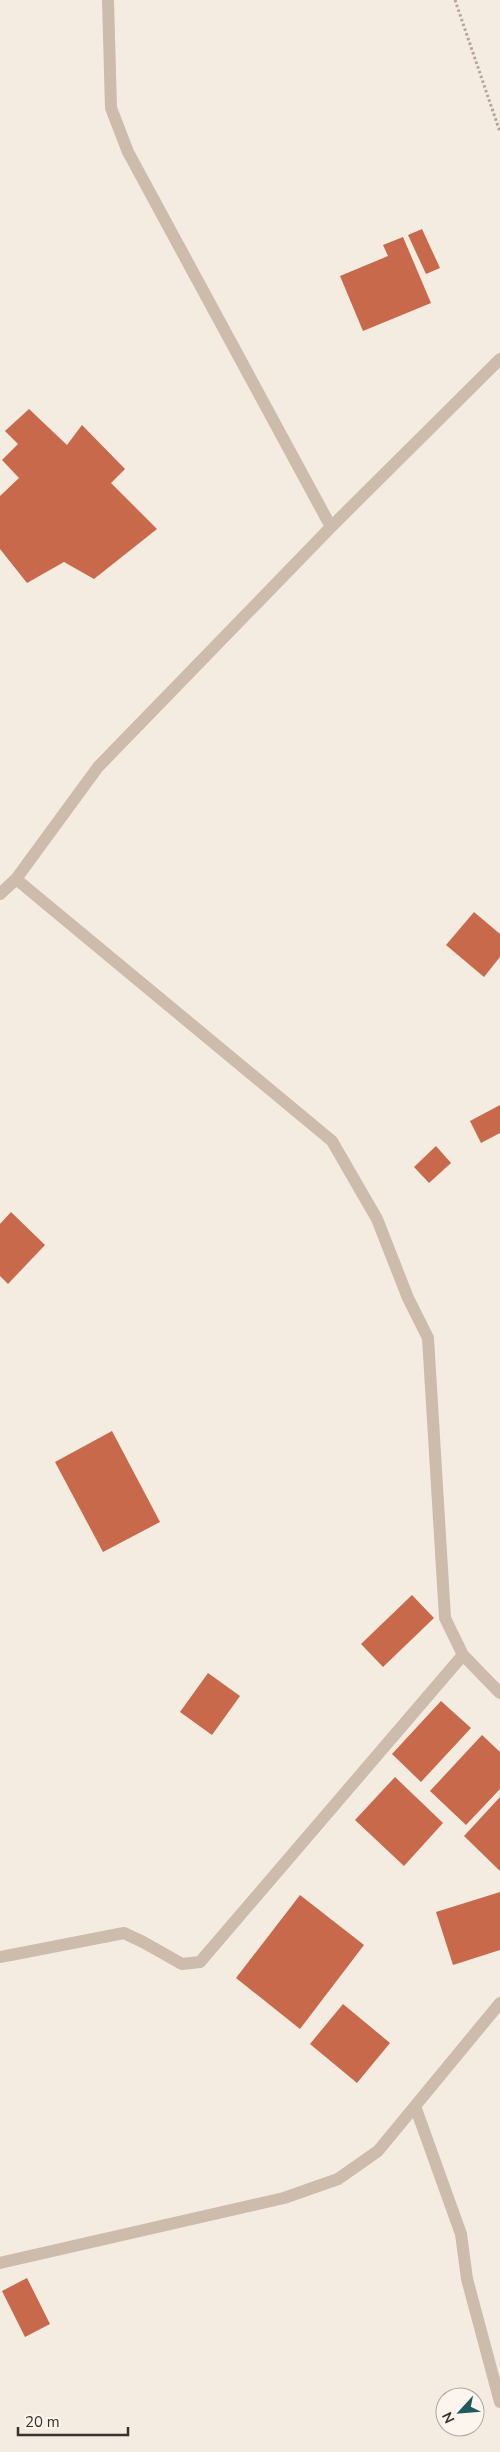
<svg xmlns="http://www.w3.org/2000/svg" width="500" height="2452" font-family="'Nunito Sans',sans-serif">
<rect width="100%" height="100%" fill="#f4ebe1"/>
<path fill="#c8694b" d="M 422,229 L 440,268 L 426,274 L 408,235 Z
M 403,237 L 431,303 L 363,331 L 340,276 L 388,256 L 383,245 Z
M 29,409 L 67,445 L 82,425 L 125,469 L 111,483 L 157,529 L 94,579 L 64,562 L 27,583 L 0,549 L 0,496 L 19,478 L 2,460 L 18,444 L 5,431 Z
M 474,912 L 500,934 L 500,957 L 484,977 L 446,945 Z
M 500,1105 L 500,1133 L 481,1143 L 470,1121 Z
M 436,1146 L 451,1163 L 429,1183 L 414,1167 Z
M 11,1212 L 45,1245 L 8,1284 L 0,1276 L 0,1224 Z
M 112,1431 L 160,1522 L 103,1552 L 55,1462 Z
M 412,1595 L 434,1618 L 383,1667 L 361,1644 Z
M 208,1673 L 240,1696 L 212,1735 L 180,1712 Z
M 441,1701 L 471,1728 L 421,1782 L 392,1754 Z
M 482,1735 L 500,1752 L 500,1789 L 466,1825 L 430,1791 Z
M 395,1777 L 443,1823 L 404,1866 L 355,1820 Z
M 500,1797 L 500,1871 L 464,1836 Z
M 500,1892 L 500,1950 L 453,1965 L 436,1912 Z
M 300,1895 L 364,1945 L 300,2029 L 236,1978 Z
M 343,2004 L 390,2043 L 357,2083 L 310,2044 Z
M 27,2278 L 50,2324 L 25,2337 L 2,2291 Z"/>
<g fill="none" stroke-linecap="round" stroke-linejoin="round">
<path stroke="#b9a596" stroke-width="3" stroke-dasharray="2.5 2.5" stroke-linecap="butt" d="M 455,0 L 500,132"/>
<path stroke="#cdbbac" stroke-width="12" d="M 108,0 L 111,108 L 128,152 L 331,527
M 16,879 L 332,1141 L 377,1219 L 408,1298 L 428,1338 L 445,1618 L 463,1655 L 500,1693
M 0,894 L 16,879 L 98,767 L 331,527 L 500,359
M 0,1957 L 124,1933 L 143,1942 L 182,1964 L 200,1962 L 463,1655
M 415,2106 L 461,2234 L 467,2279 L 500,2402
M 0,2263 L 284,2198 L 338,2179 L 378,2151 L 500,2003"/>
</g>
<g transform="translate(460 2412) rotate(244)"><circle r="24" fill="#fbf5ee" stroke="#aea6a0"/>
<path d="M0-4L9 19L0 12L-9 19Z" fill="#1f5a5e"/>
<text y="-8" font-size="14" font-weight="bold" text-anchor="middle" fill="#3b302b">N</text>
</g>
<path d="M18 2427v8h110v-8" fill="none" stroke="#3b302b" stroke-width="2.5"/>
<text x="25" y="2427" font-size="15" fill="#3b302b" stroke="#fbf5ee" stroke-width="4" paint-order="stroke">20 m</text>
</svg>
